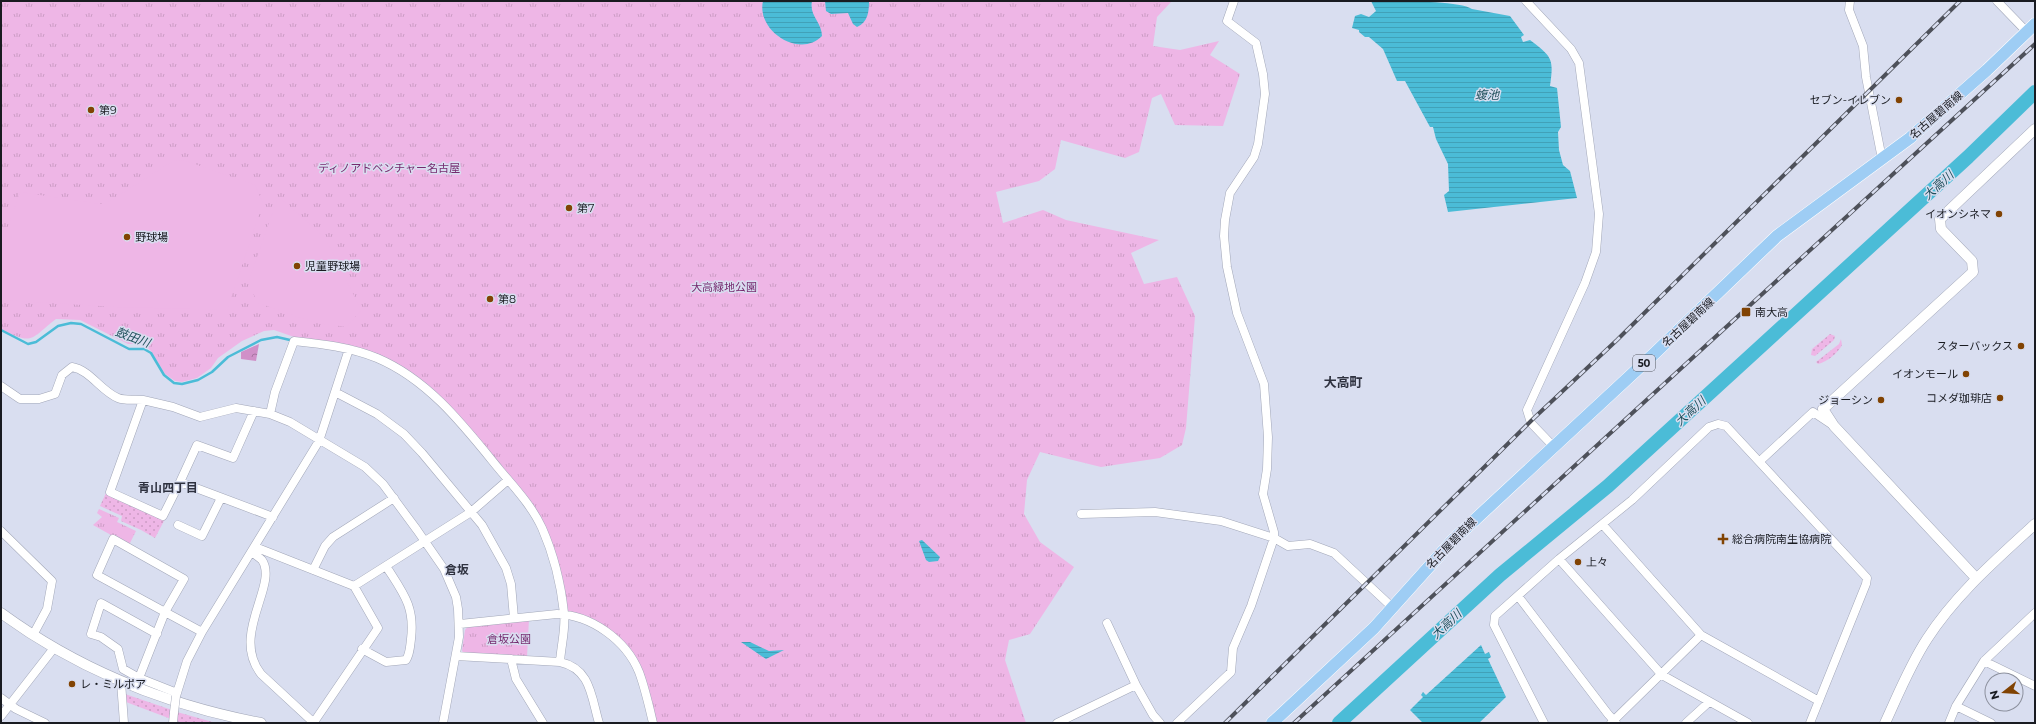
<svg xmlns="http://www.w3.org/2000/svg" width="2036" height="724" font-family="Montserrat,'Noto Sans JP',sans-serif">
<defs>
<pattern id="grass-dots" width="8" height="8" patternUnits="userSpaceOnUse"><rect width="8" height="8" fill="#eeb6e6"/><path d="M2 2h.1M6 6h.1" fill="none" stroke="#cc9cc5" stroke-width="1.8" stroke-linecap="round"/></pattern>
<pattern id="forest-crowns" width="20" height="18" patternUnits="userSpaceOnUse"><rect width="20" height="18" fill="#d090c8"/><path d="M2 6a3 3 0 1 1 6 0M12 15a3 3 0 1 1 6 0" fill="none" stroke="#a875a2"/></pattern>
<pattern id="park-tufts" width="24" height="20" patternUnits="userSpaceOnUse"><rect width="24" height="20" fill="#eeb6e6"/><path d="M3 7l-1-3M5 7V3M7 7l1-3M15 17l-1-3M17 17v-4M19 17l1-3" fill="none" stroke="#cc9cc5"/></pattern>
<pattern id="water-rules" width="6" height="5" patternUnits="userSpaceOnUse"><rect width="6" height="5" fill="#4bbcd7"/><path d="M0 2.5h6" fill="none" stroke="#41a1b8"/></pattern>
</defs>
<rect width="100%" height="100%" fill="#d9def0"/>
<path fill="url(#grass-dots)" d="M 1830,334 L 1835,336 L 1834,340 L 1815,356 L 1811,355 L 1812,349 Z
M 1841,339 L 1842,345 C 1838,353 1827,362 1818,364 L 1816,362 L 1839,344 Z
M 106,493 L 165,519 L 155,538 L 141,530 L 121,521 L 122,516 L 100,506 Z
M 125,694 L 172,710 L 171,719 L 126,702 Z
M 177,712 L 216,723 L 183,723 L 176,721 Z"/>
<path fill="url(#forest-crowns)" d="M 259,344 L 256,361 L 241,359 L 241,352 Z"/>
<path fill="url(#park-tufts)" d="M 1,1 L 1172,1 L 1157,17 L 1153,46 L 1180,50 L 1219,41 L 1210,55 L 1240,74 L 1223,126 L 1175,125 L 1161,94 L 1152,98 L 1139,152 L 1125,158 L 1061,140 L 1055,169 L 1039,181 L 996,192 L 1003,223 L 1043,210 L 1066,220 L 1159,240 L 1131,253 L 1144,284 L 1177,277 L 1195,316 L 1186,428 L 1182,445 L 1160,458 L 1101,467 L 1040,452 L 1027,480 L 1024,514 L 1040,542 L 1074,567 L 1030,634 L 1009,640 L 1005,660 L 1026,723 L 657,723 L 627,647 L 565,609 L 544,527 L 454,411 L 386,360 L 297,338 L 274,330 L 264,331 L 242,341 L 218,358 L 211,368 L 197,378 L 182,382 L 175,381 L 165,374 L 151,351 L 144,344 L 128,344 L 80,320 L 56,319 C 30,339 34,346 1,329 Z
M 99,509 L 119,518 L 117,522 L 136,531 L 129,545 L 93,525 L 102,517 L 97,513 Z
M 529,619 L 527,657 L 465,654 L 462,651 L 465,630 L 468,626 Z"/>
<path fill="#eeb6e6" d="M 183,160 L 255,185 L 263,203 L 227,310 L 116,307 L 1,300 L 1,240 L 5,235 L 20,192 L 100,204 L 107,203 L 173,161 Z
M 281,199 L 319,232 L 331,249 L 361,310 L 347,327 L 316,323 L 258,303 L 248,283 L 277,200 Z"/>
<path fill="url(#water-rules)" d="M 763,1 L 812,1 C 809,16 822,22 822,36 C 800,59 756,31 763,1 Z
M 825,1 L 869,1 C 869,12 868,22 857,27 L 853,24 L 848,13 L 831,14 L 826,11 Z
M 1371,1 C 1392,1 1459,0 1472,9 L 1510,16 L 1524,35 L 1521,37 L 1523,42 L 1530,40 C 1552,57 1554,58 1550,86 L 1557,88 L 1561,127 L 1558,132 L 1559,150 L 1563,165 L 1570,171 L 1577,198 L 1448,212 L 1444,195 L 1449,191 L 1448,164 L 1436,139 L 1433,127 L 1430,127 L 1405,81 L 1397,81 L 1383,49 L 1369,37 L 1365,37 L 1359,32 L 1359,30 L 1352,28 L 1355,16 L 1361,14 L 1369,17 L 1376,11 Z
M 922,540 L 940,557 L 938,561 L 929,562 L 926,560 L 919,541 Z
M 741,642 L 750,642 L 769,651 L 784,650 L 766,659 Z
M 1481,645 L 1485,654 L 1489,652 L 1491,657 L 1488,659 L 1506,697 L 1479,723 L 1423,723 L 1410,710 L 1423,697 L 1421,695 L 1423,692 L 1426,695 Z"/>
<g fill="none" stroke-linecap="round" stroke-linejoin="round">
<path stroke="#4bbcd7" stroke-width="2.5" d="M 1,330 L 28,344 L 36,342 L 58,326 L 71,323 L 81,324 L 129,349 L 144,349 L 151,353 L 164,375 L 174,383 L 182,384 L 198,380 L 212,372 L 228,357 L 261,340 L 277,337 L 290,340"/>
<path stroke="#4bbcd7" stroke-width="14" d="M 1339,723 L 1500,575 L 1608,486 L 1968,157 L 2035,92"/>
<g stroke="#a2a7b8" stroke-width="9">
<path id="minor" d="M 1526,1 L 1571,49 L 1579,63 L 1599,214 L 1596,252 L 1585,283 L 1527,410 L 1531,423 L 1554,447
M 1850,1 L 1849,10 L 1863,46 L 1866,77 L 1882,159
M 1997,1 L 2026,31
M 349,349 L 335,392 L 377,414 L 404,434 L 422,453 L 482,525 L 506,568 L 511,584 L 514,618
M 1,386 L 20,399 L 39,399 L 55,394 L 62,375 L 72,367 C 90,370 101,391 118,398 C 125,401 135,399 143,400
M 270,414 L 236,408 L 200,417 L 173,407 L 143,400 L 110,492 L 163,516 L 180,482 L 273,517
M 1760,461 L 1813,412 L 1834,426
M 180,482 L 197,445 L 233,458 L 254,411
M 1081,514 L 1155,512 L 1221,521 L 1274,538 L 1288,546 L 1310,544 L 1334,553 L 1392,607
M 178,525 L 202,536 L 221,498
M 1603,525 L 1701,635 L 1819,701
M 1,531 L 52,581 L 47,609 L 33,635
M 113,539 L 184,579 L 165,612 L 97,575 Z
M 255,547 L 354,586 L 471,512 L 508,480
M 252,552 C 255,555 259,557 262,560 C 279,585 230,634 261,674 L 314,723
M 1559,559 L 1662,675 L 1748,723
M 313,570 L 325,546 L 333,537 L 394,498
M 1518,596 L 1608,714 L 1616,723
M 1107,623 L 1136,685
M 460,624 L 557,614 C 591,615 626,640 639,672 C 645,688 649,706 653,723
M 362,649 L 386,662 L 406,660 C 410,654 410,647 411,639 C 415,606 403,593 386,566
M 511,659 L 516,679 L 543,723
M 1984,661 L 2035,686
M 560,662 C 591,669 591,696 599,723
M 139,678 L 123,669 L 118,649 L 101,637 L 91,634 L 101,603 L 157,634
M 121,682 L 124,723
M 177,693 L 139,678 L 165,612 L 202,632
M 176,696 L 187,661 L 202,632 L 319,441 L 335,392
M 1,698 L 16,709 L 45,723
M 1956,706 L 1991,723
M 1,716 L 54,648
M 314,722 L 378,628 L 354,586
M 173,723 L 174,712
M 443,723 L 459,637 L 458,609 L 456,597 L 444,569 L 417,530 L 383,484 L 365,467 L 290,422 L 270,414 L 275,392 L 294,341 C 322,344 350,347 377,358 C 429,380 464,426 499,469 C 514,487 532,506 542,528 C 553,553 561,585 564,613 C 566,628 561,646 560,662 L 456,656
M 1057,723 L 1136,685 L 1153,715 L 1160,723
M 1177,723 L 1231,672 L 1233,648 L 1251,606 L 1274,538 L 1274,532 L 1263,494 L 1267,469 L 1268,437 L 1264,384 L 1237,313 L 1227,267 L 1224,236 L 1225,220 L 1230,193 L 1254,157 L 1258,144 L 1265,94 L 1263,74 L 1256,43 L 1227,21 L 1234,1
M 1544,723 L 1494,625 L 1495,616 L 1559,559 L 1632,500 L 1709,427 L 1718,424 L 1726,426 L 1867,578 L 1866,584 L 1810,723
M 1611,723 L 1701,635
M 1686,723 L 1709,702
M 1949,723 L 1956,706 L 1984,661 L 2035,613"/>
</g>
<g stroke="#a2a7b8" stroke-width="11">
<path id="tertiary" d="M 1976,578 L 1834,426 L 1823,409 L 1973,272 L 1972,261 L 1941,229 L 1940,219 L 2035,129
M 1,613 C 79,670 166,705 261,723
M 1885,723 C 1898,695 1910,665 1927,639 C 1956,594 1996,560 2035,524"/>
</g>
<g stroke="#fff" stroke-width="13">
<path id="primary" d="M 1272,723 L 1374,628 L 1453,540 L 1656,352 L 1777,236 L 1910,138 L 1987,70 L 2035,24"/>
</g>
<use href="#minor" stroke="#fff" stroke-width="8"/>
<use href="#tertiary" stroke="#fff" stroke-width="10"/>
<use href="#primary" stroke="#9ecdf4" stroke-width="12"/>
<g stroke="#4e515a" stroke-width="4">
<path id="rail" d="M 1225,723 L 1534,418 L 1617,340 L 1960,1
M 1294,723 L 2035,44"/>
</g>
<use href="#rail" stroke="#d9def0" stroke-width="2.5" stroke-dasharray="8" stroke-linecap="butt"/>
<g stroke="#a2a7b8" stroke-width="9" stroke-linecap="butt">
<path id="minor-bridge" d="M 174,712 L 176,696"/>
</g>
<use href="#minor-bridge" stroke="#fff" stroke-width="8"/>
</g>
<g fill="#814303" stroke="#d9def0" stroke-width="1.5">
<circle cx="1899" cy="100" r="4"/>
<circle cx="91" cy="110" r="4"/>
<circle cx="569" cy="208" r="4"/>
<circle cx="1999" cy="214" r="4"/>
<circle cx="127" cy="237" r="4"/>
<circle cx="297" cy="266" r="4"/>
<circle cx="490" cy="299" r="4"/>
<rect x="1741" y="307" width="10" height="10" rx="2"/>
<circle cx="2021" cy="346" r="4"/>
<circle cx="1966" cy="374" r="4"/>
<circle cx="2000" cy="398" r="4"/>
<circle cx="1881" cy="400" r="4"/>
<path d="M1721 533h4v4h4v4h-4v4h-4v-4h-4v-4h4z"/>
<circle cx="1578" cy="562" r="4"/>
<circle cx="72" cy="684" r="4"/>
</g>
<g text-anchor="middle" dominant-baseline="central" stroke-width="3" stroke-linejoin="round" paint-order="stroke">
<rect fill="#d9def0" stroke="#53565f" stroke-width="1" x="1633" y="355" width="22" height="16" rx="3"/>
<g font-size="10" font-weight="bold" fill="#191b21">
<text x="1644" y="363">50</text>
</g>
<g font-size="11" fill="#191b21" stroke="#d9def0" text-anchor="start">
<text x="1891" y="100" text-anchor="end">セブン-イレブン</text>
<text x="99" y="110">第9</text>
<text x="577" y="208">第7</text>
<text x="1991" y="214" text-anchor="end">イオンシネマ</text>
<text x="135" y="237">野球場</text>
<text x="305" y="266">児童野球場</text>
<text x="498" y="299">第8</text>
<text x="1755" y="312">南大高</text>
<text x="2013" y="346" text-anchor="end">スターバックス</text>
<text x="1958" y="374" text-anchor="end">イオンモール</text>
<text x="1992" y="398" text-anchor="end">コメダ珈琲店</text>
<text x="1873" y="400" text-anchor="end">ジョーシン</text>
<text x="1732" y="539">総合病院南生協病院</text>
<text x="1586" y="562">上々</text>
<text x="80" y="684">レ・ミルポア</text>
</g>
<g font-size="11" fill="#191b21" stroke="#d9def0">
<text transform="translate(1936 115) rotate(-41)">名古屋碧南線</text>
<text transform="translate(1688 322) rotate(-43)">名古屋碧南線</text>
<text transform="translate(1451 543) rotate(-46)">名古屋碧南線</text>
</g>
<g font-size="11" fill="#762a6f" stroke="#d9def0">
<text x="389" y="168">ディノアドベンチャー名古屋</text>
<text x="724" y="287">大高緑地公園</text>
<text x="509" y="639">倉坂公園</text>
</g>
<g font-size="12" font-style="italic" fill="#1f4f5b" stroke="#d9def0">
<text x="1487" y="94">蝮池</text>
<text transform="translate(1938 185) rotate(-42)">大高川</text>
<text transform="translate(133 337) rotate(20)">鼓田川</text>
<text transform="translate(1690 411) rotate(-42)">大高川</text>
<text transform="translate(1446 624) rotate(-43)">大高川</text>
</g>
<g font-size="12" font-weight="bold" fill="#2f3240" stroke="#d9def0">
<text x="168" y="487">青山四丁目</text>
<text x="457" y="569">倉坂</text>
</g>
<g font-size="13" font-weight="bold" fill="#2f3240" stroke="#d9def0">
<text x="1343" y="382">大高町</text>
</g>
</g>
<rect width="2036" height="724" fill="none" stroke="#191b21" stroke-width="4"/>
<g transform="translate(2004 692) rotate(253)"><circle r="19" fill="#d9def0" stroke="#8c909d"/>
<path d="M0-3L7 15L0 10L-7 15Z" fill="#814303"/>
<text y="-6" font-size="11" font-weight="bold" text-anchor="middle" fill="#191b21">N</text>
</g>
</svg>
